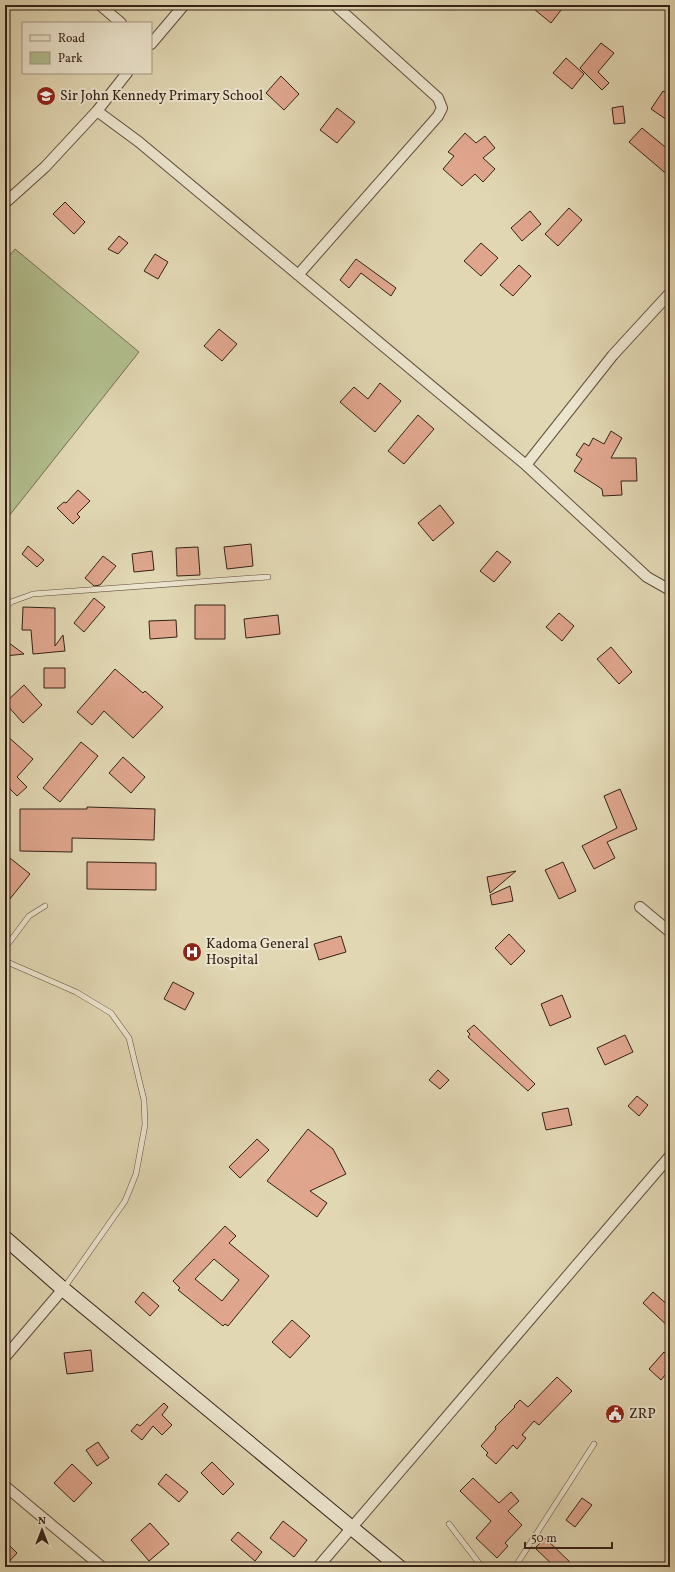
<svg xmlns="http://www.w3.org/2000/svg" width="675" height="1572" font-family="Vollkorn,serif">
<rect width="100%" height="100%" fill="#e1d7b3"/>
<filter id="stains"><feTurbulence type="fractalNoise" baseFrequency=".005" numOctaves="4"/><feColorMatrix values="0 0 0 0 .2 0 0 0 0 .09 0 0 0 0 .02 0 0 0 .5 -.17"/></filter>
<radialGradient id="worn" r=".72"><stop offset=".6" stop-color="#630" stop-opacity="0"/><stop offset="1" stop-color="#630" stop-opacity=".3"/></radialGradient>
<path fill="#b2be8e" stroke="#747052" d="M 15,249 L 139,352 L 5,521 L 5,261 Z"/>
<path fill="#dfa68d" stroke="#352117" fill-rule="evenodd" d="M 529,5 L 565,5 L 551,23 Z
M 601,43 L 614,53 L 598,72 L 609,83 L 602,90 L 580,68 Z
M 566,58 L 584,74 L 572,89 L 553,73 Z
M 281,76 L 299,94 L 284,110 L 266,93 Z
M 663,91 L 670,96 L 670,122 L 651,109 Z
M 623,106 L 625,123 L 614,124 L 612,108 Z
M 337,108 L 355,122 L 337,143 L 320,130 Z
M 642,128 L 670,151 L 670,177 L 629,142 Z
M 465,133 L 476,143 L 485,136 L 495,148 L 483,158 L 495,169 L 483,182 L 475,174 L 462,186 L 443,169 L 454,156 L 448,152 Z
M 65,202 L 85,222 L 74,234 L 53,214 Z
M 569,208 L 582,220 L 558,246 L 545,234 Z
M 530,211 L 541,224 L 522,241 L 511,228 Z
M 119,236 L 128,243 L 118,254 L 108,249 Z
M 481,243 L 498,258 L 481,276 L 464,261 Z
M 155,254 L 168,262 L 158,279 L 144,271 Z
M 356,259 L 396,288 L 391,296 L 361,273 L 349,288 L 340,280 Z
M 519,265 L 531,276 L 513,296 L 500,285 Z
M 219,329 L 237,344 L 222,361 L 204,346 Z
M 380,383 L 401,401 L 375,432 L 340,402 L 354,387 L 368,399 Z
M 418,415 L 434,429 L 404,464 L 388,451 Z
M 611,431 L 622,438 L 611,458 L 636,458 L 637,481 L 621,481 L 622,495 L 603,496 L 602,489 L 574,471 L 582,459 L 576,455 L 584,443 L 589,446 L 593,438 L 604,444 Z
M 78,490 L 90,501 L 77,514 L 80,517 L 73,524 L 57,508 L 64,502 L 66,503 Z
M 440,505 L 454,523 L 433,541 L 418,523 Z
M 251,544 L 253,566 L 227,569 L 224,547 Z
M 28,546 L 44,560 L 37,567 L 22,554 Z
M 198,547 L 200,575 L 177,576 L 176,548 Z
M 152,551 L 154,570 L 134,572 L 132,554 Z
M 497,551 L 511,562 L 494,582 L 480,571 Z
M 103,556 L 116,566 L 100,585 L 94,586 L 85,578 Z
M 94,598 L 105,607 L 84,632 L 74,623 Z
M 195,605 L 225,605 L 225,639 L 195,639 Z
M 23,607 L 55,608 L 55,646 L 63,635 L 65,651 L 33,654 L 31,630 L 22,630 Z
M 559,613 L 574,626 L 562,641 L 546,627 Z
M 278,615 L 280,634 L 246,638 L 244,619 Z
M 176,620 L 177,637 L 150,639 L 149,621 Z
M 5,640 L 24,654 L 5,656 Z
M 611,647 L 632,672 L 619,684 L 597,659 Z
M 44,668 L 65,668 L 65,688 L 44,688 Z
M 115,669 L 143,693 L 145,691 L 163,707 L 133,738 L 104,711 L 92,725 L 77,712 Z
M 24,685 L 42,705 L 23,723 L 5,703 Z
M 5,734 L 33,759 L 17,777 L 27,787 L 17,796 L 5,784 Z
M 81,742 L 98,756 L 60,802 L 43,788 Z
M 123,757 L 145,777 L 131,793 L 109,773 Z
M 620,789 L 637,829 L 607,842 L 615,858 L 594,869 L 582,846 L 617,828 L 604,796 Z
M 87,807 L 155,809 L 154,840 L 72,838 L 72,852 L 20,851 L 20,809 L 87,809 Z
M 5,854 L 30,874 L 5,905 Z
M 87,862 L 156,863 L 156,890 L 87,889 Z
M 563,862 L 576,891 L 559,899 L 545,870 Z
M 516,871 L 490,893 L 487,877 Z
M 510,886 L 513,901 L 492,905 L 490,895 Z
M 509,934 L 525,951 L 511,965 L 495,948 Z
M 341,936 L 346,952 L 319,960 L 314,944 Z
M 173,982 L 194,993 L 185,1010 L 164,999 Z
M 562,995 L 571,1017 L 550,1026 L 541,1004 Z
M 474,1025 L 535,1084 L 528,1091 L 468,1037 L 470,1034 L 467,1031 Z
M 625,1035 L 633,1052 L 605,1065 L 597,1048 Z
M 438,1070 L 449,1080 L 440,1089 L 429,1080 Z
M 637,1096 L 648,1105 L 639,1116 L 628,1106 Z
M 568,1108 L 572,1125 L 546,1130 L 542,1113 Z
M 308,1129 L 333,1149 L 346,1174 L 310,1191 L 327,1203 L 317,1217 L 267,1181 Z
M 257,1139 L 269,1150 L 240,1178 L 229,1167 Z
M 225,1226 L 236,1236 L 229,1243 L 269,1276 L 228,1326 L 225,1324 L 223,1326 L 178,1290 L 180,1288 L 173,1281 ZM 214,1259 L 239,1280 L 222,1301 L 195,1279 Z
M 143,1292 L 159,1306 L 150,1316 L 135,1302 Z
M 653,1292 L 670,1307 L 670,1328 L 643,1303 Z
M 292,1320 L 310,1336 L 290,1358 L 272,1342 Z
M 91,1350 L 93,1371 L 67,1374 L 64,1353 Z
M 664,1352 L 670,1358 L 670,1369 L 661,1380 L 649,1369 Z
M 557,1377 L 572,1391 L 539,1425 L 534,1421 L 522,1435 L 526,1438 L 517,1449 L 513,1445 L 496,1464 L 486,1455 L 488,1453 L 481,1446 L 496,1429 L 495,1427 L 515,1407 L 514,1406 L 520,1400 L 528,1407 Z
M 164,1403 L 168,1407 L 162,1415 L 172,1425 L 162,1435 L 153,1426 L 142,1440 L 131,1431 L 137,1424 L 140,1426 Z
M 98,1442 L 109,1458 L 97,1466 L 86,1450 Z
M 212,1462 L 234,1484 L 223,1495 L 201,1473 Z
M 72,1464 L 92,1483 L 74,1502 L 54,1483 Z
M 166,1474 L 188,1492 L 179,1502 L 158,1484 Z
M 473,1478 L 499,1503 L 511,1492 L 519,1501 L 508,1511 L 522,1525 L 505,1543 L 508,1546 L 497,1558 L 476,1538 L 491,1521 L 460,1491 Z
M 582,1498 L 592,1505 L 575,1527 L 566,1520 Z
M 283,1521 L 307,1540 L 294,1557 L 270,1538 Z
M 150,1523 L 169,1544 L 149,1561 L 131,1540 Z
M 238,1532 L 262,1552 L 255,1561 L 231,1540 Z
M 545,1538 L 575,1567 L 555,1567 L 535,1548 Z
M 5,1541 L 17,1553 L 5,1566 Z"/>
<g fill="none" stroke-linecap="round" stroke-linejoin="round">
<g stroke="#604e3e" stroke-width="6">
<path id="lane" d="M 5,607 L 11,602 L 33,594 L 268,577
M 5,948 L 29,916 L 45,906
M 5,961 L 76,992 L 111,1013 L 129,1038 L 144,1100 L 145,1125 L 136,1174 L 125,1201 L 64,1288
M 449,1524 L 482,1567
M 515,1567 L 594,1444"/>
</g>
<g stroke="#604e3e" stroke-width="12">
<path id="street" d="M 100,5 L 121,23
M 151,44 L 184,5
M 97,111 L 139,142 L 526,465 L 647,577 L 670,590
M 5,203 L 45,167 L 97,111 L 127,73
M 298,275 L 438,116 L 442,108 L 438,98 L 335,5
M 526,465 L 613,355 L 670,293
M 640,907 L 670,932
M 5,1357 L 63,1289
M 5,1486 L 102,1567
M 318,1567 L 670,1156"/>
</g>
<g stroke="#352117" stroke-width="16">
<path id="secondary" d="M 5,1238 L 63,1289 L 399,1567"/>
</g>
<use href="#lane" stroke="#ece5ce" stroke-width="5"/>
<use href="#street" stroke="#ece5ce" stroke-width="10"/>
<use href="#secondary" stroke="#ece5ce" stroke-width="14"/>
</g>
<defs>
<g id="school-disc" transform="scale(1)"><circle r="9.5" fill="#8f2418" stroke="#ece5ce"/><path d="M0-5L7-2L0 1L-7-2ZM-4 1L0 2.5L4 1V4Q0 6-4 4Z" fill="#fff"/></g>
<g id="hospital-disc" transform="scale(1)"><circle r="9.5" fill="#8f2418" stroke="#ece5ce"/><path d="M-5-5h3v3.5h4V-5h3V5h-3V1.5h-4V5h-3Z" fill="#fff"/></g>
<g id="civic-disc" transform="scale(1)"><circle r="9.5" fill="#8f2418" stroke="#ece5ce"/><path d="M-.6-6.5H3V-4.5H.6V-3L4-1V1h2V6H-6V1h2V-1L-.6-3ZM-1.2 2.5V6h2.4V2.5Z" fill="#fff"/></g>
</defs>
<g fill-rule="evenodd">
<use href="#school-disc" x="46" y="96"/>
<use href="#hospital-disc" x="192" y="952"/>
<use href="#civic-disc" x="615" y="1414"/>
</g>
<g text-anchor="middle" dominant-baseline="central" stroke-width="4" stroke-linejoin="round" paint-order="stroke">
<g font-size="14" fill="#352117" stroke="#ece5ce" text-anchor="start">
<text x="60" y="96">Sir John Kennedy Primary School</text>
<text x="206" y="944">Kadoma General<tspan x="206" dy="16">Hospital</tspan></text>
<text x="629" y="1414">ZRP</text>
</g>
</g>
<rect width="675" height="1572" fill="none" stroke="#e1d7b3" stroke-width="20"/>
<rect x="6" y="6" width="663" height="1560" fill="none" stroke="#352117" stroke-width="2"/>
<rect x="10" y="10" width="655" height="1552" fill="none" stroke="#352117"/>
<rect x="22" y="22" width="130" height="52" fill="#ece5ce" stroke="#a39785"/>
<rect x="30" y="35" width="20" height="6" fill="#ece5ce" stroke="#a39785"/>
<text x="58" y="42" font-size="12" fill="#352117">Road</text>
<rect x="30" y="52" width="20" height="12" fill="#b2be8e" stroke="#a39785"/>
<text x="58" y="62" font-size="12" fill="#352117">Park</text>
<g transform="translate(42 1530)" stroke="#ece5ce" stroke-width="3" paint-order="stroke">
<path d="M0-3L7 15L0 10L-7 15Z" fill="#352117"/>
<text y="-6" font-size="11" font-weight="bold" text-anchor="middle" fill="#352117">N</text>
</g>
<path d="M525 1542v6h87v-6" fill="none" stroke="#352117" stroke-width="2"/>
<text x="531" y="1542" font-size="12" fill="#352117" stroke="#ece5ce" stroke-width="3" paint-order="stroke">50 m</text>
<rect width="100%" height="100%" filter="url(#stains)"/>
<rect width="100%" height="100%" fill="url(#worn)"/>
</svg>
